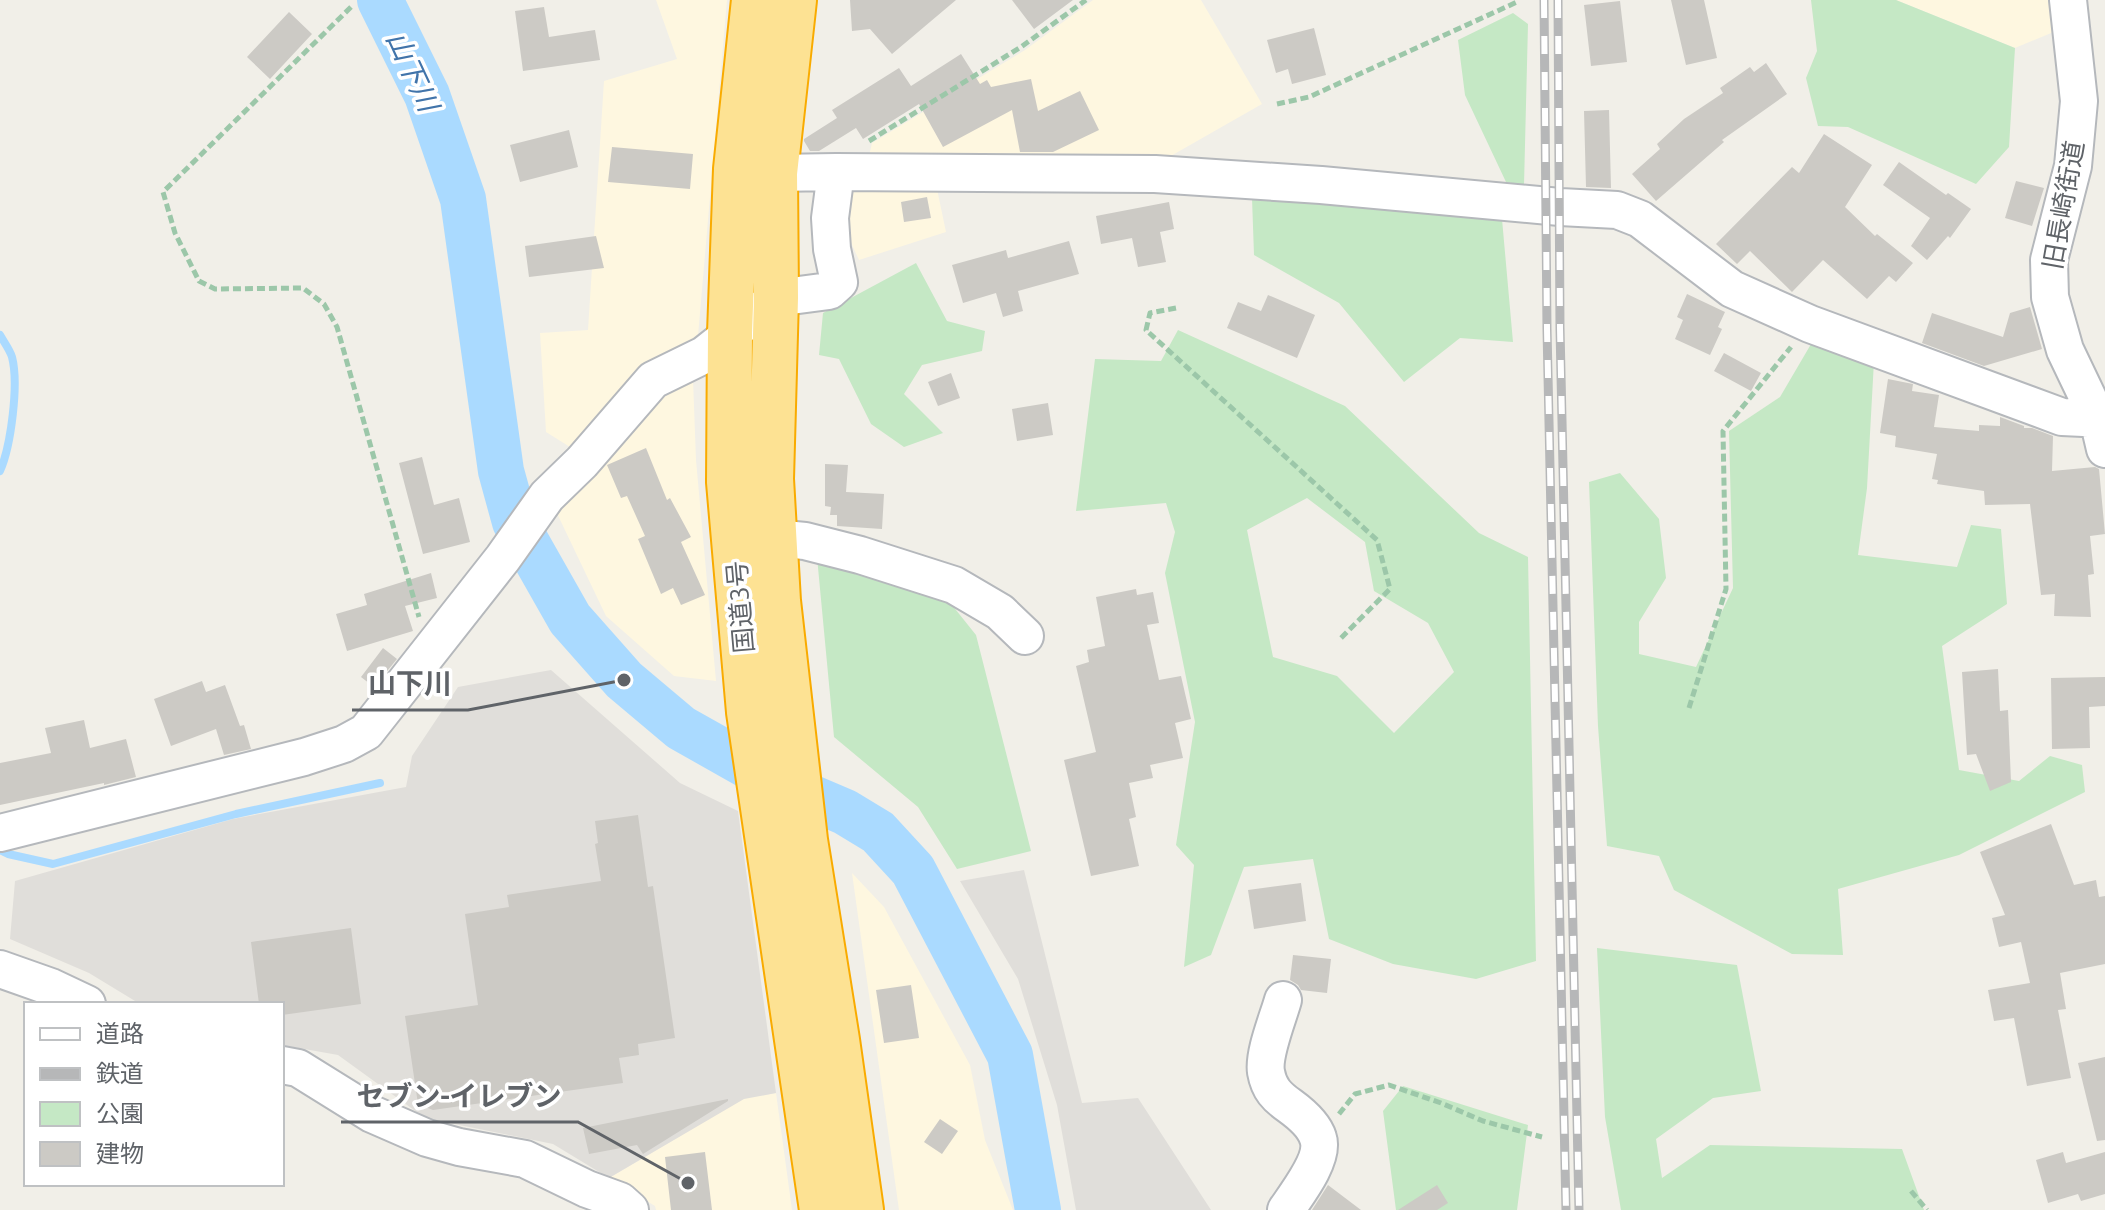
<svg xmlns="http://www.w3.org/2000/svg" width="2105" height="1210" font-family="Ubuntu,'Noto Sans JP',sans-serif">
<rect width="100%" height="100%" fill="#f1efe8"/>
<path fill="#fef7e0" d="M 656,0 L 727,0 L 698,336 L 635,372 L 570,447 L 546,432 L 540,333 L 588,330 L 604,81 L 677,59 Z
M 1093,0 L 1201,0 L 1262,104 L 1162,161 L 937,189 L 946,232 L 859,260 L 846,232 L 847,193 L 868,160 L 872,143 L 1025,50 Z
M 1896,0 L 2056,0 L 2056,31 L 2015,48 Z
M 693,379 L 696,460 L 716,681 L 674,676 L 606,616 L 553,505 L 661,395 Z
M 852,873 L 884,907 L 970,1065 L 985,1140 L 1013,1210 L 899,1210 Z
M 776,1093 L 792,1210 L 656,1210 L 655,1206 L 609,1178 L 744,1098 Z"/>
<path fill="#e0deda" d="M 551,670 L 680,783 L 738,811 L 776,1093 L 744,1099 L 609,1178 L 553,1144 L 425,1118 L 338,1055 L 282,1045 L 282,1004 L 140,1004 L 89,973 L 10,939 L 15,881 L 233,819 L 406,787 L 412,756 L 458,687 Z
M 1024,870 L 1082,1103 L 1138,1098 L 1211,1210 L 1076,1210 L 1057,1105 L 1018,979 L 960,881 Z"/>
<path fill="#c5e8c5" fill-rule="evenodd" d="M 1811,0 L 1896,0 L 2015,48 L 2009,147 L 1976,184 L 1848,127 L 1818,126 L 1806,78 L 1817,51 Z
M 1513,13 L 1528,24 L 1524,185 L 1506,182 L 1465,95 L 1458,40 Z
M 1252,198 L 1502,219 L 1513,342 L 1460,338 L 1404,382 L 1339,303 L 1254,255 Z
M 916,263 L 947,321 L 985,331 L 982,351 L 922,365 L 904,394 L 943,433 L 904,447 L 871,424 L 839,359 L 819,355 L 823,313 Z
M 1178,330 L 1345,406 L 1479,533 L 1528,557 L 1536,961 L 1476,979 L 1393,964 L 1329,939 L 1313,859 L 1244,867 L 1211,955 L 1184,967 L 1194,865 L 1176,845 L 1195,722 L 1165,573 L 1175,532 L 1166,503 L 1076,511 L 1095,359 L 1161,361 ZM 1307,498 L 1365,542 L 1374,591 L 1428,623 L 1454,672 L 1394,733 L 1337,676 L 1273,657 L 1247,530 Z
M 1814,339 L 1874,361 L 1867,488 L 1858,555 L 1957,567 L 1971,525 L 2001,529 L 2007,604 L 1942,646 L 1959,770 L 2019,781 L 2050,756 L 2082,765 L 2085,792 L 1959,855 L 1838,889 L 1843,955 L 1792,954 L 1674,890 L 1659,856 L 1607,846 L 1598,726 L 1589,482 L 1620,473 L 1659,519 L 1666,578 L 1639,622 L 1639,654 L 1696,667 L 1733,588 L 1729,431 L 1780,397 Z
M 817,557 L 948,600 L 976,635 L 1031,851 L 957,869 L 918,807 L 834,737 Z
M 1597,948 L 1737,965 L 1761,1091 L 1713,1098 L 1656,1139 L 1662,1178 L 1710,1145 L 1902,1149 L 1924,1210 L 1621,1210 L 1605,1117 Z
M 1403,1086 L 1528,1125 L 1517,1210 L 1396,1210 L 1383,1111 Z"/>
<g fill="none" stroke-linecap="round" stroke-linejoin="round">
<path stroke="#aadaff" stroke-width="8" d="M 0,335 C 4,342 10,350 12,357 C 19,384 11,446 0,471
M 0,850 L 8,854 L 53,864 L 236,814 L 380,783"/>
<path stroke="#aadaff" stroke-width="46" d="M 380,0 L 427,95 L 463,199 L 501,471 L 515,522 L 570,619 L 624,680 L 681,728 L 784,786 L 845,812 L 878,832 L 913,870 L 1010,1055 L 1038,1210"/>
</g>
<path fill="#cccac5" d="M 850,0 L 956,0 L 892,54 L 870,29 L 852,31 Z
M 1012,0 L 1073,0 L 1034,29 Z
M 1671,0 L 1704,0 L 1717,58 L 1686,65 Z
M 1620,1 L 1627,62 L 1591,66 L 1584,5 Z
M 544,7 L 549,37 L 595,30 L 600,60 L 523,71 L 515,11 Z
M 289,12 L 312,34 L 270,79 L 247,57 Z
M 1314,28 L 1326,75 L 1292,84 L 1288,69 L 1276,73 L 1267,40 Z
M 961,54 L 980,84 L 987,80 L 991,87 L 1031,79 L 1038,111 L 1080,91 L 1099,130 L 1053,152 L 1020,152 L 1012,110 L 943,147 L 919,104 L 863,139 L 856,128 L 819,151 L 810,151 L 804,141 L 804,139 L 837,118 L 832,110 L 899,68 L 911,86 Z
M 1766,63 L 1787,94 L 1722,140 L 1724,142 L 1656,201 L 1632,174 L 1660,149 L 1657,144 L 1684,119 L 1723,93 L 1720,88 L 1750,67 L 1754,72 Z
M 1609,110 L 1611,188 L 1586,187 L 1584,111 Z
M 569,130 L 578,167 L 520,182 L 510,145 Z
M 1824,134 L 1872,165 L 1845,207 L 1875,236 L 1877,234 L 1913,263 L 1896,282 L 1889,276 L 1867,299 L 1823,260 L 1792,292 L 1750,251 L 1737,264 L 1716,244 L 1792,167 L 1799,173 Z
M 612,147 L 693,154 L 690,189 L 608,182 Z
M 1899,162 L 1946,195 L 1948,193 L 1971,209 L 1950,238 L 1948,236 L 1927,260 L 1911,246 L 1930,218 L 1883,185 Z
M 2016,181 L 2044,188 L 2032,226 L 2005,218 Z
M 927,197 L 931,218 L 904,222 L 901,202 Z
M 1169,202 L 1174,229 L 1160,232 L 1166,262 L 1138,267 L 1132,238 L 1101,244 L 1096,216 Z
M 596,236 L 604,268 L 529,277 L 525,246 Z
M 1069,241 L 1079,274 L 1018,291 L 1023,311 L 1003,317 L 996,293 L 963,303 L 952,265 L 1006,250 L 1008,258 Z
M 1687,294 L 1725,312 L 1718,327 L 1722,329 L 1710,355 L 1675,339 L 1683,320 L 1677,317 Z
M 1268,295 L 1315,315 L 1297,358 L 1227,328 L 1238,302 L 1261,311 Z
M 2030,307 L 2042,349 L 1984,366 L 1922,343 L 1932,313 L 2003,337 L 2010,313 Z
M 1724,353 L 1761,373 L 1751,391 L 1714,371 Z
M 951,373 L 960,398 L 938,406 L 928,382 Z
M 1888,379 L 1913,384 L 1912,391 L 1939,395 L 1934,427 L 1979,431 L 1979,425 L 2000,426 L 2000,417 L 2024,426 L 2024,428 L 2032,428 L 2053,436 L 2052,471 L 2095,467 L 2099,469 L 2105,534 L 2090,536 L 2094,574 L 2088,575 L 2091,617 L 2054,616 L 2055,594 L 2041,595 L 2030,504 L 1985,505 L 1984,491 L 1937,484 L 1938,480 L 1932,479 L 1937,454 L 1895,447 L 1896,436 L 1880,433 Z
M 1048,403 L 1053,435 L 1017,441 L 1012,409 Z
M 646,448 L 667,500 L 670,498 L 691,537 L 681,542 L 705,595 L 681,605 L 673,588 L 661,594 L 638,539 L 645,536 L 627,496 L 621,498 L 607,465 Z
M 422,457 L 434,505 L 459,498 L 470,542 L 423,554 L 399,463 Z
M 825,464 L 848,465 L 846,492 L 884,494 L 882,529 L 837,526 L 837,515 L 830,515 L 831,507 L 825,506 Z
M 431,573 L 437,598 L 405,606 L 413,631 L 347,651 L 336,614 L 367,605 L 364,594 Z
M 1136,589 L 1137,595 L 1153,592 L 1159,623 L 1147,625 L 1159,680 L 1181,676 L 1191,719 L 1175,723 L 1183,758 L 1150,765 L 1153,778 L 1129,783 L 1136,817 L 1129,819 L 1139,866 L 1091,876 L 1064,760 L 1096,752 L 1076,666 L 1089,662 L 1087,650 L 1105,646 L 1096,597 Z
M 383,648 L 397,659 L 374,687 L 361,677 Z
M 1998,669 L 2000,711 L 2008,710 L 2011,782 L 1990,791 L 1976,754 L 1967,755 L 1962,672 Z
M 2105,677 L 2105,706 L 2089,707 L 2090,748 L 2052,749 L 2051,678 Z
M 202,681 L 206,692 L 225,685 L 240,726 L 244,725 L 251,749 L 224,755 L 216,729 L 171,746 L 154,699 Z
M 84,720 L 90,748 L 126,739 L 136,777 L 104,785 L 104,783 L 0,805 L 0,763 L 51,753 L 45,728 Z
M 638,815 L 648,887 L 653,886 L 675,1038 L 638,1044 L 639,1055 L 619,1058 L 623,1083 L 433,1110 L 418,1104 L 405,1016 L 478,1005 L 465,914 L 509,907 L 507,895 L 601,881 L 595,844 L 598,843 L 595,821 Z
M 2051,824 L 2074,885 L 2096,880 L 2099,897 L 2105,896 L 2105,964 L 2060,973 L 2066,1009 L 2058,1010 L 2071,1078 L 2027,1086 L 2014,1018 L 1994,1021 L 1988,990 L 2030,983 L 2021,942 L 1999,947 L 1992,918 L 2005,915 L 1980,852 Z
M 1301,883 L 1306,921 L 1254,929 L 1248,890 Z
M 351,928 L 361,1004 L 282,1015 L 282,1004 L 259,1004 L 251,942 Z
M 1293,955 L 1331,959 L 1327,993 L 1301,990 L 1298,985 L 1290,980 Z
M 911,985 L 919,1038 L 884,1043 L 876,990 Z
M 2105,1057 L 2105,1140 L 2097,1141 L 2078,1063 Z
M 728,1099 L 728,1101 L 643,1154 L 637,1145 L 589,1154 L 583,1128 Z
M 940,1119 L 958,1131 L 942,1154 L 924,1142 Z
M 705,1152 L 712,1210 L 671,1210 L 665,1157 Z
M 2063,1152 L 2066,1163 L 2105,1152 L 2105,1194 L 2081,1201 L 2078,1194 L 2048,1203 L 2036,1160 Z
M 1328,1185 L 1361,1210 L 1312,1210 Z
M 1437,1185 L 1448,1203 L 1437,1210 L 1398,1210 Z"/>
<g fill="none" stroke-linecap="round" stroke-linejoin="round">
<g stroke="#b5b8bc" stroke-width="40">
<path id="minor" d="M 2068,0 L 2079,101 L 2073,166 L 2049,260 L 2050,297 L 2065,350 L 2098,419 L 2105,449
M 775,173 L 836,172 L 1155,174 L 1321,185 L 1560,207 L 1617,210 L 1640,219 L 1732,289 L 1810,324 L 2062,417 L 2105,419
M 774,538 L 805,541 L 860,555 L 954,585 L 1000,612 L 1025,636
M 0,833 L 304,757 L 344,744 L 366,732 L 503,558 L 547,496 L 582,462 L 653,380 L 704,355 L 776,298 L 829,291 L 839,282 L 832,249 L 830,218 L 836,172
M 0,969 L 51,987 L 87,1004
M 1283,1000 C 1278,1018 1263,1054 1266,1072 C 1269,1089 1277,1097 1290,1106 C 1301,1114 1314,1125 1318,1138 C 1325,1158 1297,1194 1286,1210
M 282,1065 L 298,1068 L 372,1114 L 427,1138 L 459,1147 L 525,1159 L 587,1189 L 620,1201 L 630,1210"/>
</g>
<g stroke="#f9ab00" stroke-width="48">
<path id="highway" d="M 754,0 L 736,169 L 730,333 L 729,482 L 749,712 L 822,1210
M 794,0 L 775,173 L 776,298 L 771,479 L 778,601 L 805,840 L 837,1040 L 861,1210"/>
</g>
<path stroke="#9cc7a9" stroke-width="5" stroke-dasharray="8 4" stroke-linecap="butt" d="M 351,7 L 163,192 L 175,233 L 199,281 L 215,289 L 303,288 L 324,304 L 337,327 L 419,617
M 1277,104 L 1309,97 L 1517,2
M 869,141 L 1021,47 L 1086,0
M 1176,308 L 1150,313 L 1146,330 L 1377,540 L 1390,589 L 1341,638
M 1689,708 L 1726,589 L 1723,431 L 1791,347
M 1339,1114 L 1355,1094 L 1389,1085 L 1441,1103 L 1483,1121 L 1542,1137
M 1911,1191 L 1927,1210"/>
<use href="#minor" stroke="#fff" stroke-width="36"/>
<use href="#highway" stroke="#fde293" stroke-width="44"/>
<g stroke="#b6b7b8" stroke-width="9">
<path id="rail" d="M 1544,0 L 1547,329 L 1566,1210
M 1558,0 L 1560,328 L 1579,1210"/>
</g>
<use href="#rail" stroke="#fff" stroke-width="6" stroke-dasharray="18" stroke-linecap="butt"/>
</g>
<g text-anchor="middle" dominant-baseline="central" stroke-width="7" stroke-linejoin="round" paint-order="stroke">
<g font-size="26" fill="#5f6368" stroke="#fff">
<text transform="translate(2063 205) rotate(-80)">旧長崎街道</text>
<text transform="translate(740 607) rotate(-95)">国道3号</text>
</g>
<g font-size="28" font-style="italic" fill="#4174aa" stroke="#fff">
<text transform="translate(413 71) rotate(65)">山下川</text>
</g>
</g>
<path fill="none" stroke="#5f6368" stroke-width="3" d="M624 680L468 710H352M688 1183L578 1122H341"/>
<g fill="#5f6368" stroke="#fff" stroke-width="3">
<circle cx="624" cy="680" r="8"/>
<circle cx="688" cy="1183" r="8"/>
</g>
<g font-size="28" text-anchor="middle" font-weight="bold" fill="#5f6368" stroke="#fff" stroke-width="7" stroke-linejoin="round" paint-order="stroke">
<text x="410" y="693">山下川</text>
<text x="459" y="1106">セブン-イレブン</text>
</g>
<rect x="24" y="1002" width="260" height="184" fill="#ffffff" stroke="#bfc1c3" stroke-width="2"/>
<rect x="40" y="1028" width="40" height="12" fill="#ffffff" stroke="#bfc1c3" stroke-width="2"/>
<text x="96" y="1042" font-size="24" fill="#5f6368">道路</text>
<rect x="40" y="1068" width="40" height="12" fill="#b6b7b8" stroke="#bfc1c3" stroke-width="2"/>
<text x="96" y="1082" font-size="24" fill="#5f6368">鉄道</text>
<rect x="40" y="1102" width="40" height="24" fill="#c5e8c5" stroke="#bfc1c3" stroke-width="2"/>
<text x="96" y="1122" font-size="24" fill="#5f6368">公園</text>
<rect x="40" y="1142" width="40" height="24" fill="#cccac5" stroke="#bfc1c3" stroke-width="2"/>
<text x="96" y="1162" font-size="24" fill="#5f6368">建物</text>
</svg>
